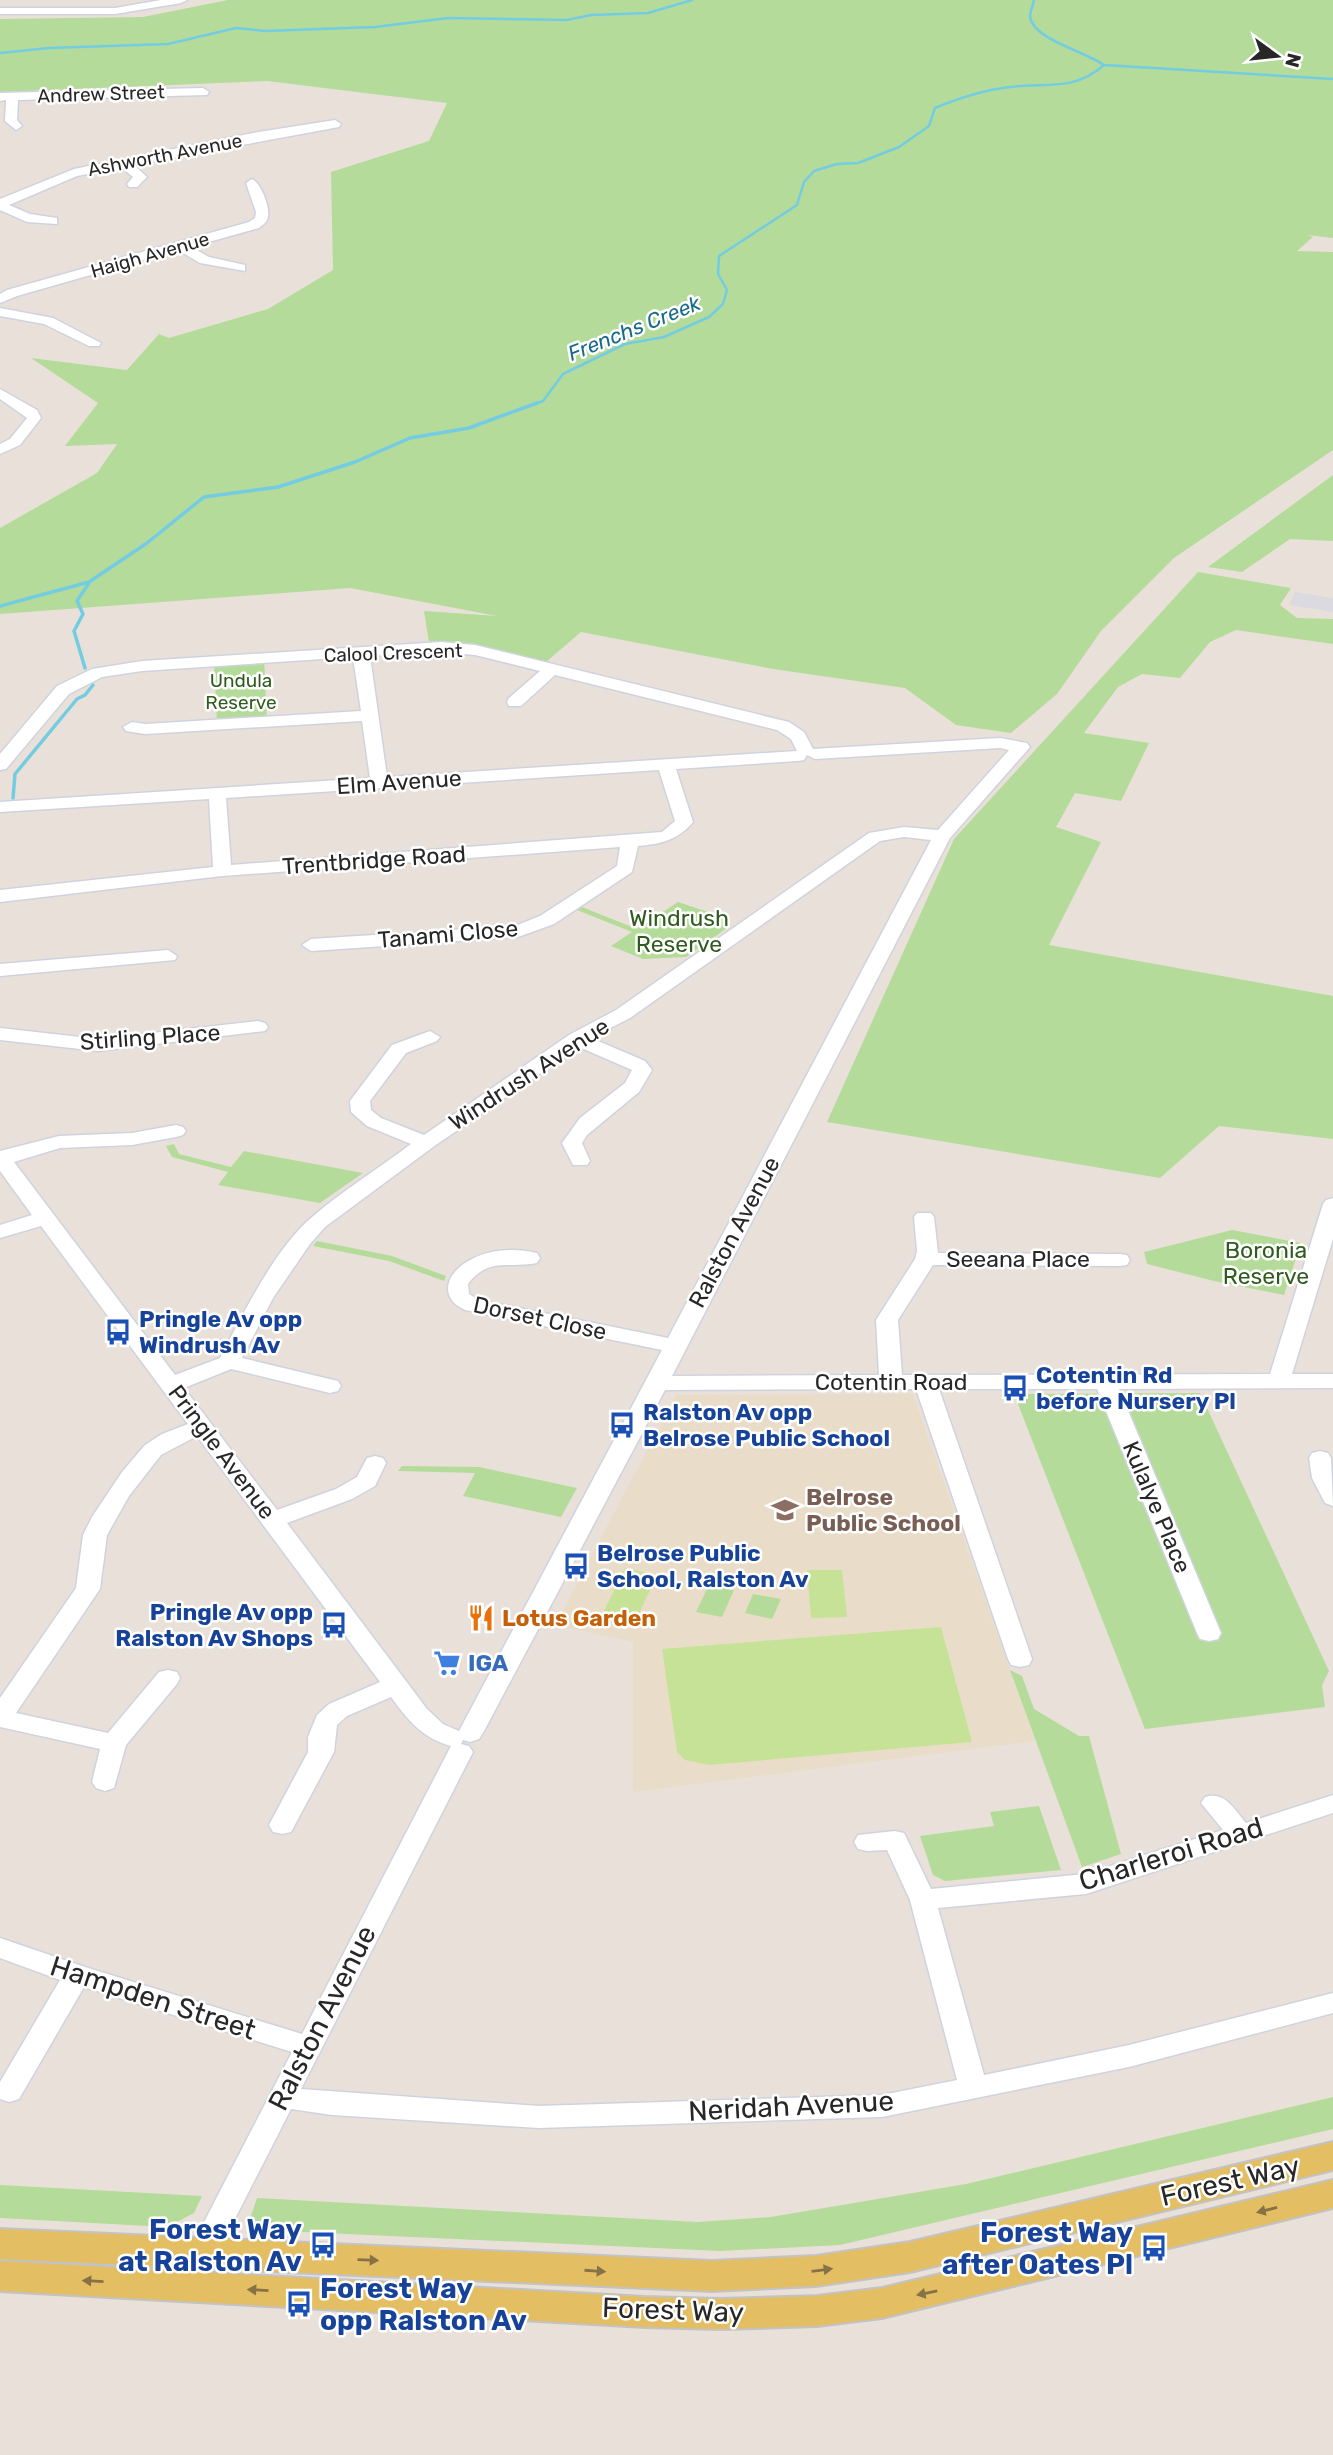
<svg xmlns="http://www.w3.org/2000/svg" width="1333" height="2455" font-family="Rubik,sans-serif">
<rect width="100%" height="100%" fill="#e9e1d9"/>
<path fill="#dbdae1" d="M 1295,592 L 1333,598 L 1333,612 L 1289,605 Z"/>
<path fill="#e9ddca" d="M 913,1394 L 1035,1741 L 633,1792 L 633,1642 L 555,1625 L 676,1395 Z"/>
<path fill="#b4db99" d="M 228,0 L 1333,0 L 1333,238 L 1307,235 L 1313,237 L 1297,251 L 1333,252 L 1333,450 L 1174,558 L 1101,631 L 1057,694 L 1011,733 L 956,725 L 905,688 L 773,669 L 581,632 L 546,662 L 469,643 L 429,642 L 424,611 L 497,616 L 350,588 L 0,614 L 0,528 L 97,473 L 117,444 L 65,446 L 98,403 L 31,358 L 127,370 L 159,334 L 169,338 L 268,309 L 333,270 L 331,172 L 429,141 L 447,103 L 267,81 L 0,92 L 0,19 L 143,17 Z
M 1333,475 L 1333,541 L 1290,539 L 1242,572 L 1208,567 Z
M 1198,572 L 1291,588 L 1280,605 L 1297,618 L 1333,619 L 1333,644 L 1236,630 L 1210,642 L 1180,678 L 1142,674 L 1118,687 L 1084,733 L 1149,743 L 1121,801 L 1075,793 L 1056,827 L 1101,842 L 1049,945 L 1333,996 L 1333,1139 L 1219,1126 L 1160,1178 L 827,1122 L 954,839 Z
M 264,658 L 267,721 L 217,724 L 214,661 Z
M 678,902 L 723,917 L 727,928 L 686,957 L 643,959 L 611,946 L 632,932 L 577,910 L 582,907 L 637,929 Z
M 174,1144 L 179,1154 L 231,1167 L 244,1151 L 363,1173 L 320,1203 L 218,1185 L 228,1172 L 172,1157 L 166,1146 Z
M 1232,1230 L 1301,1243 L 1284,1295 L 1214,1281 L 1147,1264 L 1144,1252 Z
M 317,1241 L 392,1256 L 446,1276 L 444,1281 L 389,1261 L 313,1246 Z
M 1200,1393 L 1329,1671 L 1322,1685 L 1325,1707 L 1145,1729 L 1014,1394 Z
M 402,1466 L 479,1467 L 577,1488 L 561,1517 L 463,1496 L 475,1473 L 398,1471 Z
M 709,1585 L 734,1590 L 722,1617 L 696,1612 Z
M 753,1594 L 781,1599 L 772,1619 L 745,1613 Z
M 1010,1670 L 1022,1676 L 1034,1709 L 1079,1736 L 1089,1736 L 1121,1854 L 1082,1867 Z
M 1039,1806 L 1061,1870 L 945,1881 L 933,1875 L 920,1836 L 994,1826 L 990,1812 Z
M 1333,2097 L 1333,2129 L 840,2245 L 720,2251 L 259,2230 L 248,2225 L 257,2198 L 697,2222 L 771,2217 L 966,2184 Z
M 0,2185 L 202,2196 L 194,2213 L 167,2227 L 0,2218 Z"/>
<path fill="#c6e296" d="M 625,1568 L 657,1575 L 635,1622 L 602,1615 Z
M 807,1570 L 842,1570 L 847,1617 L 811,1618 Z
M 941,1627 L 972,1742 L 709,1765 L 685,1760 L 677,1752 L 662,1649 Z"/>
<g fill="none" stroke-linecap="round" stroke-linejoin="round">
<path stroke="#74cce3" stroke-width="2.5" d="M 0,53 L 49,48 L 168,44 L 236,28 L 265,31 L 375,27 L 448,18 L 567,20 L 591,15 L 648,13 L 692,0
M 1104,65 L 1333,79
M 532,405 L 543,401 L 563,374 L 625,344 L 664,337 L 709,317 L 723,304 L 727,290 L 718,274 L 719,256 L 797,205 L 804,182 L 814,171 L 837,164 L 858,163 L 899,147 L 929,126 L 935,108 C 959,98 984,90 1010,87 C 1047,82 1073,92 1104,65 C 1086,52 1033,39 1030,17 C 1030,12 1033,5 1034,0"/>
<path stroke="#74cce3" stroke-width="3.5" d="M 0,606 L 89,582 L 147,543 L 204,497 L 278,487 L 355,462 L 410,438 L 469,428 L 537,403
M 85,668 L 74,631 L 83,614 L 77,601 L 89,583
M 13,798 L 15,774 L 77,699 L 85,695 L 93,685"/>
<g stroke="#cfd3df" stroke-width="3">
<path id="minor" d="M 161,0 L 187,0 L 181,3 L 115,14 L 0,14 L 0,8 L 115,8 Z
M 203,88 L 209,92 L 207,95 L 18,100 L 17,120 L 22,126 L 16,130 L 5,121 L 6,100 L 0,101 L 0,93 Z
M 335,120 L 341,124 L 339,127 L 134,165 L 147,177 L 137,187 L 129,187 L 127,184 L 133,177 L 122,168 L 77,176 L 9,205 L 30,214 L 57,218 L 57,224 L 27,222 L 0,210 L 0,199 L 74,169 L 253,133 Z
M 252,179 C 261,183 272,210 267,220 C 266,223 261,226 259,228 L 191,247 L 209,257 L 245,265 L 245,271 L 200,263 L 178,250 L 17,296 L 0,303 L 0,294 L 7,290 L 249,222 L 255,218 L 256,212 L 246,183 Z
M 0,308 L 53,318 L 101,343 L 99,346 L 89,346 L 44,324 L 0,316 Z
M 0,389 L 37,410 L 41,418 L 20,445 L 0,454 L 0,444 L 10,439 L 27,418 L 0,399 Z
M 441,642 L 475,645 L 789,722 L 804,732 L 813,749 L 1000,738 L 1027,743 L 1030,747 L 950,838 L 672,1376 L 879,1375 L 876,1320 L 915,1259 L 917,1251 L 914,1217 L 917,1213 L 931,1213 L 934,1217 L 938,1253 L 1119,1254 L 1127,1255 L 1130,1260 L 1127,1265 L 1119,1266 L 933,1265 L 898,1320 L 902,1375 L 1270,1374 L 1323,1204 L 1326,1200 L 1333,1198 L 1333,1239 L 1292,1374 L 1333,1374 L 1333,1388 L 1119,1389 L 1221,1633 L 1218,1639 L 1209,1641 L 1200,1639 L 1197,1633 L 1097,1389 L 939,1389 L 1032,1659 L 1029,1665 L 1020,1667 L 1011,1665 L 1008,1659 L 916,1389 L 665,1390 L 483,1733 L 479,1739 L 470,1742 L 463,1740 L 461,1744 L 469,1746 L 473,1752 L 301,2089 L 539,2106 L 882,2095 L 957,2080 L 910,1900 L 887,1850 L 867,1851 L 858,1849 L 854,1842 L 858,1835 L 895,1831 L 904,1833 L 931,1889 L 1085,1874 L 1223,1830 L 1201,1803 L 1205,1797 C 1225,1791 1234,1809 1246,1823 L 1333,1795 L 1333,1813 L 1086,1894 L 938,1908 L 984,2075 L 1129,2045 L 1333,1993 L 1333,2013 L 1129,2067 L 882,2117 L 539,2128 L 332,2115 L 291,2109 L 196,2295 L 186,2298 L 176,2295 L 171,2286 L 292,2052 L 84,1987 L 19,2099 L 9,2102 L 0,2099 L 0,2082 L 60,1980 L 0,1958 L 0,1938 L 85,1967 L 302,2034 L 451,1746 C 422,1738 408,1720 391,1697 L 347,1716 L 337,1725 L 334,1752 L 291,1832 L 282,1834 L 273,1832 L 269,1825 L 308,1752 L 308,1737 L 317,1715 L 329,1704 L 380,1682 L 197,1436 L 161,1455 L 129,1496 L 107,1535 L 100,1589 L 16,1713 L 108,1733 L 159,1672 L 168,1670 L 177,1672 L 180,1678 L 177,1684 L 126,1745 L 114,1788 L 105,1791 L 96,1788 L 92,1782 L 100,1749 L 0,1727 L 0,1698 L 76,1588 L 83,1535 L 92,1517 L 122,1472 L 145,1445 L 162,1434 L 188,1424 L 41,1226 L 0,1238 L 0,1225 L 32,1215 L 0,1171 L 0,1151 L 59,1136 L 132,1133 L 176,1125 L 183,1127 L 186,1131 L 183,1135 L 176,1137 L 132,1145 L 60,1148 L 14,1162 L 175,1375 L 220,1358 C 243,1314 274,1250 311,1218 C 342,1191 378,1169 411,1144 L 367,1126 L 351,1112 L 350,1101 L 392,1045 L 430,1031 L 440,1037 L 437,1041 L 406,1053 L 370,1101 L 371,1110 L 381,1118 L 424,1135 L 569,1035 L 616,1010 L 869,833 L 904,827 L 938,830 L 1009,750 L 1000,748 L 815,759 L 807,755 L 804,760 L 798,761 L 676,769 L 693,822 C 678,840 661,844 638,846 L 632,872 L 554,924 L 518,937 L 311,951 L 302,945 L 311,939 L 515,926 L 540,916 L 617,866 L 620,847 L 222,876 L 0,902 L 0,890 L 213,867 L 209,799 L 0,812 L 0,802 L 370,778 L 362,721 L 145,734 L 126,731 L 123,727 L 132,722 L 145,724 L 361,711 L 353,657 L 142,671 L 102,677 L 69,694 L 6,769 L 0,770 L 0,754 L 57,686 L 92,669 L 142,661 ZM 441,652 L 475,655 L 540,671 L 509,698 L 507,702 L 509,706 L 521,706 L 555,675 L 777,730 L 791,739 L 797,751 L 387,777 L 370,656 ZM 659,770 L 675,821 L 662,832 L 231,865 L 226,798 ZM 904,837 L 931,840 L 668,1338 L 479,1300 L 469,1294 L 468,1284 C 489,1256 509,1269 537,1263 L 540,1258 L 537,1253 C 516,1248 491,1249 472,1259 C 448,1270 436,1297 465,1310 L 662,1350 L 459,1731 L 443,1724 L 427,1709 L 287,1523 L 352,1499 L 375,1486 L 386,1463 L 383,1458 L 375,1456 L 367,1458 L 357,1477 L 336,1489 L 277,1510 L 184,1388 L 231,1369 L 330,1393 L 338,1391 L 341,1386 L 338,1381 L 242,1358 L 273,1298 L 310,1244 L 325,1227 L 433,1147 L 579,1047 L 632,1070 L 625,1083 L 580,1118 L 562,1143 L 573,1165 L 587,1165 L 590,1161 L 582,1143 L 587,1135 L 639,1092 L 652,1070 L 645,1061 L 591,1038 L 630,1018 L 880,841 Z
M 168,950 L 177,956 L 175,960 L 0,976 L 0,964 Z
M 258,1021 L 265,1023 L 268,1027 L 265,1031 L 98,1051 L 0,1040 L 0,1028 L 98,1039 Z
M 1320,1451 L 1328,1453 L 1331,1458 L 1333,1506 L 1325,1503 L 1312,1478 L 1309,1458 L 1312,1453 Z"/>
</g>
<g stroke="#c3c3c3" stroke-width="4">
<path id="major" d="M 1333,2142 L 1333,2170 L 910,2272 L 816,2286 L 712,2291 L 0,2259 L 0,2229 L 712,2261 L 816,2256 L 910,2242 Z
M 1333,2180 L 1333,2208 L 882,2318 L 817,2326 L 720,2329 L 645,2327 L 0,2291 L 0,2261 L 645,2297 L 720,2299 L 817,2296 L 882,2288 Z"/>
</g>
<use href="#minor" fill="#fff" fill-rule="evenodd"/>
<use href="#major" fill="#e4be63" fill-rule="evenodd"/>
</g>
<defs><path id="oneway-solid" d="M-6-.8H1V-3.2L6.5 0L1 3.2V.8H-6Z" transform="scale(1.75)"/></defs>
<g fill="#867245">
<use href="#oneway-solid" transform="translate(1267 2210) rotate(166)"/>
<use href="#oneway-solid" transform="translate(368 2260) rotate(2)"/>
<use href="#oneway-solid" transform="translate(822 2270) rotate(-7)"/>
<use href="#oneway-solid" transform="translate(595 2271) rotate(4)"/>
<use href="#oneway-solid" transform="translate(93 2281) rotate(-177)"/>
<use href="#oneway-solid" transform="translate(258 2290) rotate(-177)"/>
<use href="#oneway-solid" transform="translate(927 2293) rotate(168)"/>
</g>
<defs>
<g id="bus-bare" transform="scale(2.1)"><path d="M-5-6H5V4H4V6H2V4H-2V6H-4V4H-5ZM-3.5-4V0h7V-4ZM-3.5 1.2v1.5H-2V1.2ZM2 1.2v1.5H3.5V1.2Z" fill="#1a4fb4" stroke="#fff" stroke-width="2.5" paint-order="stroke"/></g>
<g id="school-bare" transform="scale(2.1)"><path d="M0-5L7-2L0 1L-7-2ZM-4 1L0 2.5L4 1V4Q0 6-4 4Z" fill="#8d6e63" stroke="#fff" stroke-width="2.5" paint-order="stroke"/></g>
<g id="restaurant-bare" transform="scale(2.1)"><path d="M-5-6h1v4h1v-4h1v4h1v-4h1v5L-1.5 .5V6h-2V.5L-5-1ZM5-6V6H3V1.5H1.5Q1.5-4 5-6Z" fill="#e8710a" stroke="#fff" stroke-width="2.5" paint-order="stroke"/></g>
<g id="supermarket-bare" transform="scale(2.1)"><path d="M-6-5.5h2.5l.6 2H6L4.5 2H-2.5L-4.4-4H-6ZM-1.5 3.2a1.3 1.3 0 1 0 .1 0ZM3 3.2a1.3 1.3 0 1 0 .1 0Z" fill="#3f7fe0" stroke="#fff" stroke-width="2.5" paint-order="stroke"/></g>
</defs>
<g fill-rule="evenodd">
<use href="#bus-bare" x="118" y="1332"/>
<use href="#bus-bare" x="1015" y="1388"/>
<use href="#bus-bare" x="622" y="1425"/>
<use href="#school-bare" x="785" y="1510"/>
<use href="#bus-bare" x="576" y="1566"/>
<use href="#restaurant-bare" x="481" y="1618"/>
<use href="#bus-bare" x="334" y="1625"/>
<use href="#supermarket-bare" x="447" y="1663"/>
<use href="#bus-bare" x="323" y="2245"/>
<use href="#bus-bare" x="1154" y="2248"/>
<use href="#bus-bare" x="299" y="2304"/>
</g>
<g text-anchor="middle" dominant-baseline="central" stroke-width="5" stroke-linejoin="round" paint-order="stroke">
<g font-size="19" fill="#272727" stroke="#fff">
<text transform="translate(101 94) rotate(-2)">Andrew Street</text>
<text transform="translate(165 155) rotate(-11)">Ashworth Avenue</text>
<text transform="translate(150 255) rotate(-16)">Haigh Avenue</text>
<text transform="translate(393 653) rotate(-2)">Calool Crescent</text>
</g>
<g font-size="19" fill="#2f5c1e" stroke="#fff">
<text x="241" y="680">Undula<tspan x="241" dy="22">Reserve</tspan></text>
</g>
<g font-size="21" font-style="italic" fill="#186a8a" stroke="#fff">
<text transform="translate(634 328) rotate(-22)">Frenchs Creek</text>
</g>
<g font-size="23" fill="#272727" stroke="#fff">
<text transform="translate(399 782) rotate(-4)">Elm Avenue</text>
<text transform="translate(374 860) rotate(-4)">Trentbridge Road</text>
<text transform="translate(448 934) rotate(-5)">Tanami Close</text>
<text transform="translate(150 1037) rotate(-4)">Stirling Place</text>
<text transform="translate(529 1074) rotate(-33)">Windrush Avenue</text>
<text transform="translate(734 1232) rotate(-62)">Ralston Avenue</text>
<text x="1018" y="1259">Seeana Place</text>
<text transform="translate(540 1318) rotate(12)">Dorset Close</text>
<text x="891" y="1382">Cotentin Road</text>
<text transform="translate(222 1452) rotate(53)">Pringle Avenue</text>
<text transform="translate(1157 1507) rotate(67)">Kulalye Place</text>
</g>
<g font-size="23" fill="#2f5c1e" stroke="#fff">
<text x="679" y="918">Windrush<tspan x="679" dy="26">Reserve</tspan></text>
<text x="1266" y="1250">Boronia<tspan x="1266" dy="26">Reserve</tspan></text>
</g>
<g font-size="23" font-weight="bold" fill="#164399" stroke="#fff" text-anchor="start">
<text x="139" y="1319">Pringle Av opp<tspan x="139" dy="26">Windrush Av</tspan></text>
<text x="1036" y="1375">Cotentin Rd<tspan x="1036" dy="26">before Nursery Pl</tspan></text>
<text x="643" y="1412">Ralston Av opp<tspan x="643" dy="26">Belrose Public School</tspan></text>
<text x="597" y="1553">Belrose Public<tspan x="597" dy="26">School, Ralston Av</tspan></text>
<text x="313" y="1612" text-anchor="end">Pringle Av opp<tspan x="313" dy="26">Ralston Av Shops</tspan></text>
</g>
<g font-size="23" font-weight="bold" fill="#785e54" stroke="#fff" text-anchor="start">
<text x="806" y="1497">Belrose<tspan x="806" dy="26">Public School</tspan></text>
</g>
<g font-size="23" font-weight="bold" fill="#c56008" stroke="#fff" text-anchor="start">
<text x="502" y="1618">Lotus Garden</text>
</g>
<g font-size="23" font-weight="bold" fill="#366cbe" stroke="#fff" text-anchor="start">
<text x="468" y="1663">IGA</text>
</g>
<g font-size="28" fill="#272727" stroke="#fff">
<text transform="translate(1171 1854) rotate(-17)">Charleroi Road</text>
<text transform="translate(153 1998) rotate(18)">Hampden Street</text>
<text transform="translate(322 2018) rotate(-63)">Ralston Avenue</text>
<text transform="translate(791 2106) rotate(-3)">Neridah Avenue</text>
<text transform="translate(1230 2181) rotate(-13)">Forest Way</text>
<text transform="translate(673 2310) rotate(2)">Forest Way</text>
</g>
<g font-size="28" font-weight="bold" fill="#164399" stroke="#fff" text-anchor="end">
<text x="302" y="2229">Forest Way<tspan x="302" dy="32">at Ralston Av</tspan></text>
<text x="1133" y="2232">Forest Way<tspan x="1133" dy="32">after Oates Pl</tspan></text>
<text x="320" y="2288" text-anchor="start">Forest Way<tspan x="320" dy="32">opp Ralston Av</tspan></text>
</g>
</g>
<g transform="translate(1277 56) rotate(105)" stroke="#ffffff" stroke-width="5" paint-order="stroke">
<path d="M0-5L12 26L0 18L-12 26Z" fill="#272727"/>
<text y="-10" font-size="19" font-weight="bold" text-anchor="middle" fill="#272727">N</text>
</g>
</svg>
